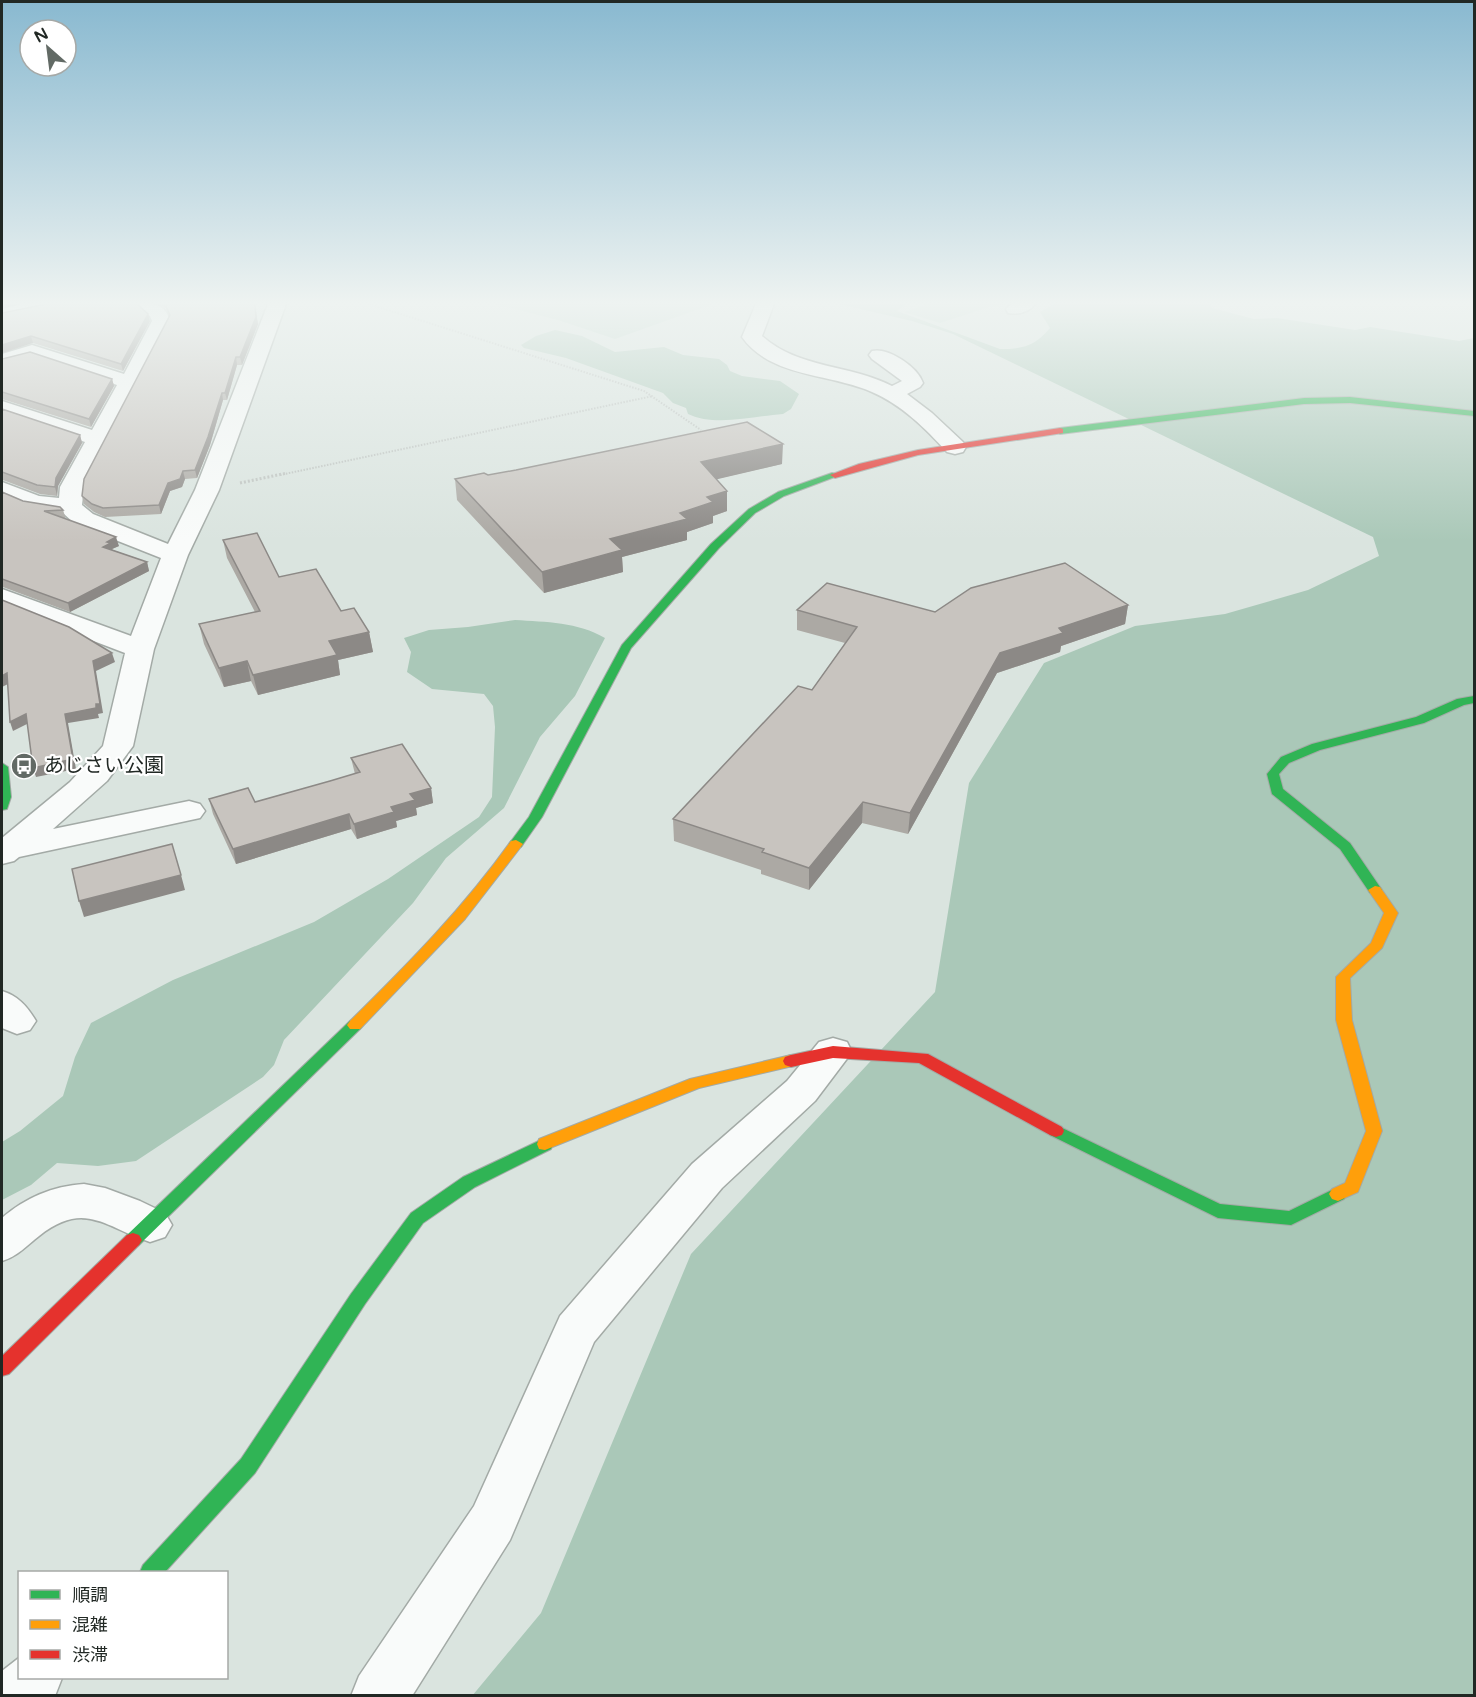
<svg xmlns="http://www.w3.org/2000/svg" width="1476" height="1697" font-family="'Varela Round','Noto Sans JP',sans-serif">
<rect width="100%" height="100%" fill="#dae4df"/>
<path fill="#bed5c9" d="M 495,304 L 713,304 L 615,339 L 558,320 Z
M 928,304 L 1008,304 L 989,307 L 940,323 L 904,312 Z"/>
<path fill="#aac8b8" d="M 839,304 L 906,304 L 897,311 L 1000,349 C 1023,349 1035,346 1050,328 L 1040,312 L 1054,304 L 1210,304 L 1212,308 L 1254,319 L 1277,318 L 1355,330 L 1370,327 L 1459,341 L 1474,338 L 1474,1695 L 472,1696 L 541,1613 L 691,1254 L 935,992 L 969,783 L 1044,663 L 1135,626 L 1225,614 L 1308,590 L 1379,556 L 1373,537 L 953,334 L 912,321 Z
M 555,330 L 582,336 L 615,352 L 664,347 L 683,355 L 719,359 L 727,365 L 730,371 L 742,376 L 780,381 L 799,394 L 791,409 L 783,414 C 754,416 715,427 688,414 L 686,408 L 673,403 L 663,393 L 566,358 L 524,348 L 521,345 L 536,336 Z
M 515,620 C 546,622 578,622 605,638 L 575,696 L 540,737 L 504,808 L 446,858 L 413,903 L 284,1040 L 274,1065 L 263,1077 L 136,1161 L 98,1166 L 57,1163 L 31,1185 L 2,1200 L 2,1142 L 20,1131 L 63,1096 L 75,1057 L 91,1023 L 173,980 L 314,922 L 388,879 L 479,817 L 492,797 L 495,727 L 493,706 L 484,694 L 432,689 L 407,672 L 411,652 L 404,638 L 429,630 L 468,627 Z"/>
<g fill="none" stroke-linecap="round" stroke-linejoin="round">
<g stroke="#a3aaa6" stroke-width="3">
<path id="street" d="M 22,304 L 54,304 L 51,308 L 2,319 L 2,309 Z
M 134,304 C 150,303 165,302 170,321 L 84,487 L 82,505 L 93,514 L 168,544 L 195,490 L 268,304 L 286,304 L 219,490 L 188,555 L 154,649 L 133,746 L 107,781 L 53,829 L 189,801 L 200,804 L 205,811 L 200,818 L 19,857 L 14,861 L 2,864 L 2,838 L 70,782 L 103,746 L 125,653 L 2,606 L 2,589 L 131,636 L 161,558 L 75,524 L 63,513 L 26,507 L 2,497 L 2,482 L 39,496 L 59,498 L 60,487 L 85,442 L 2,414 L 2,401 L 92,430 L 117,385 L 32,357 L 2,366 L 2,354 L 32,345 L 124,374 L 152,321 L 150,316 Z
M 756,304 L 774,304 L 762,336 C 799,369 849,364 892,386 L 902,381 L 872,359 L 869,355 L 872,351 C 888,347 918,367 923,383 L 920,387 L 907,394 L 932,413 L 963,442 L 966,447 L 963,452 L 955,454 L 947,452 C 925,428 902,405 872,392 C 830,373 771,378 742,337 Z
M 1011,304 L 1035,304 C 1029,312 1018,315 1008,313 L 1006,309 Z
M 2,991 C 18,996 27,1006 36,1021 L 30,1030 L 17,1034 L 2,1028 Z
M 833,1038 L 847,1042 L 852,1052 L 815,1101 L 722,1188 L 594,1342 L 510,1540 L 412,1696 L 351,1696 L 359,1676 L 474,1506 L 560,1316 L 692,1164 L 787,1081 L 819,1042 Z
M 84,1184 L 105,1188 L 140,1201 L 165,1213 L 172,1225 L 165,1237 L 150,1242 C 104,1227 85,1200 39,1236 C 26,1246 18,1256 2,1261 L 2,1218 C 25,1198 53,1186 84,1184 Z
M 20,1657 L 20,1678 L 62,1678 L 55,1696 L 2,1696 L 2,1671 Z"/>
</g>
<g stroke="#a3aaa6" stroke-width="2">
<path id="fast" d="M 1350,397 L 1474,411 L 1474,416 L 1350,403 L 1304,404 L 1060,434 L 1056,431 L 1060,428 L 1304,398 Z
M 832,473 L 840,475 L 784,496 L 755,513 L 719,548 L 631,648 L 542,817 L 521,847 L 511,847 L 509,844 L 529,817 L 622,645 L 711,544 L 749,509 L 778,492 Z
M 1474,696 L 1474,703 L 1464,705 L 1424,723 L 1320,750 L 1289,763 L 1279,774 L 1283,789 L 1350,843 L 1382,890 L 1380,893 L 1370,893 L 1340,849 L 1272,794 L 1267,774 L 1281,757 L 1312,744 L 1416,717 L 1457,699 Z
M 2,763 L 8,767 L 11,797 L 7,809 L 2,810 Z
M 355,1020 L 360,1021 L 363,1025 L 360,1029 L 139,1245 L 133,1247 L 127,1245 L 124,1240 L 127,1235 L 350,1021 Z
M 1056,1125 L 1220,1204 L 1289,1211 L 1338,1187 L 1344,1189 L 1347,1194 L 1344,1199 L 1291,1225 L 1218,1218 L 1050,1135 L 1048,1131 L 1050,1127 Z
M 545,1138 L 551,1139 L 553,1144 L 551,1149 L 475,1187 L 423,1223 L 365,1304 L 255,1473 L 165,1572 L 140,1572 L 143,1565 L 241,1459 L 351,1294 L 411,1213 L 463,1177 Z"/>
</g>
<g stroke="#a3aaa6" stroke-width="2">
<path id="slow" d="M 516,840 L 523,844 L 465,919 L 360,1029 L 350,1029 L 347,1025 L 350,1021 C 408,964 464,907 511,841 Z
M 1375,886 L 1380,887 L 1398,913 L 1382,948 L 1350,978 L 1352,1020 L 1382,1131 L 1358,1192 L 1338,1201 L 1332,1199 L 1329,1194 L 1332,1189 L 1345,1183 L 1366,1131 L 1336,1020 L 1336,977 L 1371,943 L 1384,913 L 1368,890 Z
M 791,1055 L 797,1057 L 799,1061 L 797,1065 L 699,1088 L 545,1150 L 539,1149 L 537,1144 L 539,1139 L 690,1079 Z"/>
</g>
<g stroke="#a3aaa6" stroke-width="2">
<path id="jam" d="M 1060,428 L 1063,429 L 1063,433 L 918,455 L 835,478 L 830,475 L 859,464 L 918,450 Z
M 833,1046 L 928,1054 L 1062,1127 L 1064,1131 L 1062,1135 L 1056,1137 L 1050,1135 L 919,1063 L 833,1058 L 791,1067 L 785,1065 L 783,1061 L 785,1057 L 791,1055 Z
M 133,1233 L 139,1235 L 142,1240 L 139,1245 L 9,1374 L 2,1376 L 2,1356 L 127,1235 Z"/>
</g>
<path stroke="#bdc2bf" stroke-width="2" stroke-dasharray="1.5 1.5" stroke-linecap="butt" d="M 369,304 L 644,391 L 701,430
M 280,475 L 653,396"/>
<path stroke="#bdc2bf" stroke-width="3" stroke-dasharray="2 2" stroke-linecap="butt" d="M 240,483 L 287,473"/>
<use href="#street" fill="#f9fbfa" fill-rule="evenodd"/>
<use href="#fast" fill="#30b455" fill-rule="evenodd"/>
<use href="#slow" fill="#ff9f0a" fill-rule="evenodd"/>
<use href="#jam" fill="#e5322d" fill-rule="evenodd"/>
</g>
<path fill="#aca9a4" d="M 156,304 L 254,304 L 258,324 L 242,365 L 237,365 L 227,400 L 223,400 L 210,445 L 197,478 L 185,479 L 182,487 L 170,491 L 161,514 L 105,517 L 94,512 L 84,504 L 82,496 L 170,317 L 166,308 Z
M 2,313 L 150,321 L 123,371 L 33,343 Z
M 2,359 L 112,379 L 114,386 L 91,427 L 2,399 Z
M 2,409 L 80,435 L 82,443 L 58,486 L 57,496 L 40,494 L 3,480 L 2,481 Z
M 782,464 L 716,479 L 727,491 L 727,511 L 713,516 L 713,523 L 687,532 L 687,540 L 622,557 L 623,572 L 544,593 L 457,500 L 455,479 L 488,475 Z
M 2,492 L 23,501 L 63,510 L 66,519 L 119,546 L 112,549 L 113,550 L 147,562 L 149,571 L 70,612 L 3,587 L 2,588 Z
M 223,540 L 279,577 L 341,611 L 369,632 L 373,652 L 338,660 L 340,675 L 258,695 L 251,681 L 224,687 L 204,644 L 199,624 L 255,612 L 227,558 Z
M 1128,605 L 1125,624 L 1061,646 L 1060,652 L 997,673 L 908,834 L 862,823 L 809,890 L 761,874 L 761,870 L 674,841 L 673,819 L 812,690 L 845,643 L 797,630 L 797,610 L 935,612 Z
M 351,758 L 431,788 L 433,803 L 416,808 L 417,815 L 396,821 L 397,827 L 357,839 L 351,829 L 236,864 L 213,814 L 209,799 L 255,802 L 355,774 Z"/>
<path fill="#8c8986" d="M 2,304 L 15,304 L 2,307 Z
M 255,305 L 258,324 L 242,365 L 240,357 Z
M 148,314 L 150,321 L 123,371 L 121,364 Z
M 31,336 L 33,343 L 2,353 L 2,345 Z
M 236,357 L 237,365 L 227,400 L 225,393 Z
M 112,379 L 114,386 L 91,427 L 89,419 Z
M 222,393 L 223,400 L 210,445 L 197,478 L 195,470 Z
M 80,435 L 82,443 L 58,486 L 57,496 L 55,487 L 56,478 Z
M 783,444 L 782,464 L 701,483 L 701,462 Z
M 183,471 L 185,479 L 182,487 L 170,491 L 161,514 L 159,505 L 168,483 Z
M 727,491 L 727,511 L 713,516 L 713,523 L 687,532 L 687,540 L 622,557 L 623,572 L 544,593 L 542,572 L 610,539 L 680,513 L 707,497 Z
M 116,537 L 119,546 L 112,549 L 113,552 L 103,547 L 107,542 Z
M 147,562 L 149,571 L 70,612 L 68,603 Z
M 1128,605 L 1125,624 L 1061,646 L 1060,652 L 997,673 L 908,834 L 910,813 L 1000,653 L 1059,628 Z
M 369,632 L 373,652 L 338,660 L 340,675 L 258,695 L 253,675 L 329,641 Z
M 112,653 L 115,662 L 96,671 L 103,713 L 98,714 L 99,718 L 68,723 L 76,769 L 36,777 L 33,768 L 65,714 L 93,661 Z
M 247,661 L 251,681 L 224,687 L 219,668 Z
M 7,673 L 10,683 L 2,687 L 2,676 Z
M 26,714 L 29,723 L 13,731 L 10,722 Z
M 431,788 L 433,803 L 416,808 L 417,815 L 396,821 L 397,827 L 357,839 L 354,824 L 391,807 L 410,794 Z
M 863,802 L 862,823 L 809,890 L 809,868 Z
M 349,814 L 351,829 L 236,864 L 233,849 Z
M 181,875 L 185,890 L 84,917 L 79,901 Z"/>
<path fill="#c8c4bf" stroke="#8c8986" stroke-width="1.5" d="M 46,304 L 137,304 L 148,314 L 121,364 L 31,336 L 2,345 L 2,313 Z
M 165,304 L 254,304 L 255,305 L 256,317 L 240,357 L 236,357 L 225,393 L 222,393 L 208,437 L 195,470 L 183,471 L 180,479 L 168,483 L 159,505 L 103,508 L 92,504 L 82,496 L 84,479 L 170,315 Z
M 30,352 L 112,379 L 89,419 L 2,392 L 2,359 Z
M 2,409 L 80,435 L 56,478 L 55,487 L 37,485 L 2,472 Z
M 747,422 L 783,444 L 701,462 L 727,491 L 707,497 L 713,502 L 680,513 L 687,519 L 610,539 L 622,550 L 542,572 L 455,479 L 484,473 L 488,475 L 516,470 Z
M 2,492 L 23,501 L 60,507 L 63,510 L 44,511 L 116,537 L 107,542 L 111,543 L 103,547 L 147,562 L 68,603 L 2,579 Z
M 257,533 L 279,577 L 316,569 L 341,611 L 354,608 L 369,632 L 329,641 L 337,655 L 253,675 L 247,661 L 219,668 L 199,624 L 260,611 L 223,540 Z
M 1065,563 L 1128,605 L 1059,628 L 1063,633 L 1000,653 L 910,813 L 863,802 L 809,868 L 762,852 L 764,849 L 673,819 L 798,686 L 812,690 L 857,627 L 797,610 L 827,583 L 935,612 L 971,588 Z
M 2,600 L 69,627 L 112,653 L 93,661 L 100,704 L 96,704 L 96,708 L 65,714 L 73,759 L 33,768 L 26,714 L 10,722 L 7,673 L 2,676 Z
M 402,744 L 431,788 L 410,794 L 415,800 L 391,807 L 394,812 L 354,824 L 349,814 L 233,849 L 209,799 L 248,788 L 255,802 L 330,781 L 360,772 L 351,758 Z
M 172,844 L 181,875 L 79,901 L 72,869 Z"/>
<linearGradient id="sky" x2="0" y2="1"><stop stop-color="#89b9d0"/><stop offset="0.56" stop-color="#eef3f1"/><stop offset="1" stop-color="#eef3f1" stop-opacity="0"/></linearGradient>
<rect width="1476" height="541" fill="url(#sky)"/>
<defs>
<g id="bus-disc" transform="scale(1.35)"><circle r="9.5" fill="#626a65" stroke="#fff"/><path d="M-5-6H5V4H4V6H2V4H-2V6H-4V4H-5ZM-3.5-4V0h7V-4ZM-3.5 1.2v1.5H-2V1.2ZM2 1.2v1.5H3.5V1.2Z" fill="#fff"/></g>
</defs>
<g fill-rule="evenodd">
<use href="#bus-disc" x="24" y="766"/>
</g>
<g text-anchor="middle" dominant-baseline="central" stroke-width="4.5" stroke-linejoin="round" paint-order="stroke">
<g font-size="20" fill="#212824" stroke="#fff" text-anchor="start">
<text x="44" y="766">あじさい公園</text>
</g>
</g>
<rect width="1476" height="1697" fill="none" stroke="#212824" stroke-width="6"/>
<rect x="18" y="1571" width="210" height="108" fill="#ffffff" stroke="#a6a9a7" stroke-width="1.5"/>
<rect x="30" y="1590" width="30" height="9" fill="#30b455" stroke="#a6a9a7" stroke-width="1.5"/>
<text x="72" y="1601" font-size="18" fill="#212824">順調</text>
<rect x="30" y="1620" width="30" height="9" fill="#ff9f0a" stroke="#a6a9a7" stroke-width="1.5"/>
<text x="72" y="1631" font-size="18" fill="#212824">混雑</text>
<rect x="30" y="1650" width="30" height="9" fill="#e5322d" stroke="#a6a9a7" stroke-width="1.5"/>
<text x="72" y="1661" font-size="18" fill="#212824">渋滞</text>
<g transform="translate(48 48) rotate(332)"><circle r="28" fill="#ffffff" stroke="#a6a9a7" stroke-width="1.5"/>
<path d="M0-4.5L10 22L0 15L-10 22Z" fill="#626a65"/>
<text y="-9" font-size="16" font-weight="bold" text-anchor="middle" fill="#212824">N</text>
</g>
</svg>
